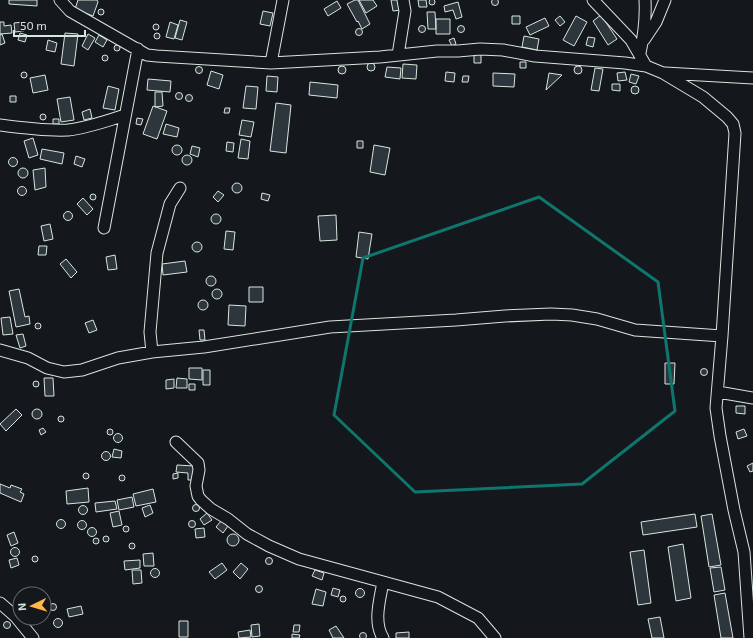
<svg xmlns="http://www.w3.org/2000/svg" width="753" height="638" font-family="'Exo 2',sans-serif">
<rect width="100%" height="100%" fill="#14181c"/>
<path fill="#2c363c" stroke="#d8e6dc" d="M491.5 2a3.5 3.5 0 1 1 7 0a3.5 3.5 0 1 1-7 0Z
M429 2a3 3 0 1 1 6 0a3 3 0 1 1-6 0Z
M 9,0 L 37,0 L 37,6 L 9,4 Z
M 78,0 L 97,0 L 98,2 L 93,16 L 75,9 Z
M 355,0 L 358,0 L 370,24 L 362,29 L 358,21 L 357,22 L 347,4 Z
M 359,0 L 373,0 L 377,6 L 366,13 Z
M 391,0 L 399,0 L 401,10 L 393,11 Z
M 418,0 L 426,0 L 427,7 L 419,7 Z
M 337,1 L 341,8 L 328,16 L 324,9 Z
M 458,2 L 462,17 L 456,19 L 453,10 L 445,12 L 444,6 Z
M98 12a3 3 0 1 1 6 0a3 3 0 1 1-6 0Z
M 263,11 L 273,13 L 270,26 L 260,24 Z
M 427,12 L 435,12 L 436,29 L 428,29 Z
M 601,15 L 617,39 L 608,45 L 593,21 Z
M 512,16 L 520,16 L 520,24 L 512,24 Z
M 560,16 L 565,22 L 560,26 L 555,20 Z
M 576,16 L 587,22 L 574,46 L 563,40 Z
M 545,18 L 549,26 L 530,35 L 526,27 Z
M 436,19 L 450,19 L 450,34 L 436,34 Z
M 180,20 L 187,22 L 182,40 L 175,38 Z
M 0,22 L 4,22 L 4,26 L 11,25 L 12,33 L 0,34 Z
M 23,22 L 24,31 L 15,32 L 14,23 Z
M 170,22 L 178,25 L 174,39 L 166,37 Z
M153 27a3 3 0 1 1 6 0a3 3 0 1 1-6 0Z
M457.5 29a3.5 3.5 0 1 1 7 0a3.5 3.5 0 1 1-7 0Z
M418.5 29a3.5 3.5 0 1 1 7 0a3.5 3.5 0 1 1-7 0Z
M355.5 32a3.5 3.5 0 1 1 7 0a3.5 3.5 0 1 1-7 0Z
M 20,33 L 27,35 L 25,42 L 18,40 Z
M 65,33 L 78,34 L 74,66 L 61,64 Z
M154 36a3 3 0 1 1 6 0a3 3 0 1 1-6 0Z
M 2,34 L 5,43 L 0,45 L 0,35 Z
M 88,34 L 95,38 L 88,50 L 82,46 Z
M 99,35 L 107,40 L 103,47 L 95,42 Z
M 524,36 L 539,39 L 537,50 L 522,47 Z
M 588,37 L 595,38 L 593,47 L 586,45 Z
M 454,38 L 456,44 L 452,46 L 449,40 Z
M 48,40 L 57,43 L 55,52 L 46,50 Z
M114 48a3 3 0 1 1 6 0a3 3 0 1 1-6 0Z
M 481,54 L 481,63 L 474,63 L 474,55 Z
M102 58a3 3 0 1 1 6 0a3 3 0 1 1-6 0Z
M 520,62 L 526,62 L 526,68 L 520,68 Z
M367 67a4 4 0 1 1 8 0a4 4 0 1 1-8 0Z
M 403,64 L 417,65 L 416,79 L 402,78 Z
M338 70a4 4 0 1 1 8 0a4 4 0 1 1-8 0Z
M574 70a4 4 0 1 1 8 0a4 4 0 1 1-8 0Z
M195.5 70a3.5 3.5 0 1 1 7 0a3.5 3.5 0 1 1-7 0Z
M 387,67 L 401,68 L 400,79 L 385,77 Z
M 595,68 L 603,69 L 599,91 L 591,90 Z
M 211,71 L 223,75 L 219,89 L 207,85 Z
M21 75a3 3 0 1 1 6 0a3 3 0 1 1-6 0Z
M 446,72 L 455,73 L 454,82 L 445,81 Z
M 625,72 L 627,80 L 618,81 L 617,73 Z
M 493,73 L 515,74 L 514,87 L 493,86 Z
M 549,73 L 562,75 L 546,90 Z
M 631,74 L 639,76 L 636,84 L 629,82 Z
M 45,75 L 48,90 L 33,93 L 30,78 Z
M 267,76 L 278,77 L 277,92 L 266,91 Z
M 463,76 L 469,76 L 468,82 L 462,82 Z
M 148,79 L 171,81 L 170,92 L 147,90 Z
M 310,82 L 338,85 L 337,98 L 309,95 Z
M 612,84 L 620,84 L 620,91 L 612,90 Z
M 108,86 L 119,89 L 115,110 L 103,108 Z
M 246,86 L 258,87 L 256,109 L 243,108 Z
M631 90a4 4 0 1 1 8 0a4 4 0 1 1-8 0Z
M 155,92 L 162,92 L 163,106 L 155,107 Z
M175.5 96a3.5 3.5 0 1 1 7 0a3.5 3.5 0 1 1-7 0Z
M185.5 98a3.5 3.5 0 1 1 7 0a3.5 3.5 0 1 1-7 0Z
M 10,96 L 16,96 L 16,102 L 10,102 Z
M 70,97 L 74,120 L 61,122 L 57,99 Z
M 276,103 L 291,105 L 286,153 L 270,151 Z
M 153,106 L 167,111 L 157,139 L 143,134 Z
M 225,108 L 230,108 L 229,113 L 224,113 Z
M 90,109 L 92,118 L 84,120 L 82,112 Z
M40 117a3 3 0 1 1 6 0a3 3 0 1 1-6 0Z
M 137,118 L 143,119 L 141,125 L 136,124 Z
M 53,119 L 59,119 L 59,124 L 53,124 Z
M 242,120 L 254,122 L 251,137 L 239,135 Z
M 166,124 L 179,128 L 177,137 L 163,134 Z
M 33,138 L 38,155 L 29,158 L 24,141 Z
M 241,139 L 250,141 L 248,159 L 238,158 Z
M 357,141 L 363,141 L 363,148 L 357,148 Z
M 227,142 L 234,143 L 233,152 L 226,151 Z
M 374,145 L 390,148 L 385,175 L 370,172 Z
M172 150a5 5 0 1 1 10 0a5 5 0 1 1-10 0Z
M 192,146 L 200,148 L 198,157 L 190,154 Z
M 42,149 L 64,153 L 62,164 L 40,159 Z
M182 160a5 5 0 1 1 10 0a5 5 0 1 1-10 0Z
M 76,156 L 85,159 L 82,167 L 74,164 Z
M8.5 162a4.5 4.5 0 1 1 9 0a4.5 4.5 0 1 1-9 0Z
M 45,168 L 46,187 L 35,190 L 33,170 Z
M18 173a5 5 0 1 1 10 0a5 5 0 1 1-10 0Z
M232 188a5 5 0 1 1 10 0a5 5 0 1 1-10 0Z
M17.5 191a4.5 4.5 0 1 1 9 0a4.5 4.5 0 1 1-9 0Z
M 218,191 L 224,195 L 218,202 L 213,197 Z
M 262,193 L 270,195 L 268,201 L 261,199 Z
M90 197a3 3 0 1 1 6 0a3 3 0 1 1-6 0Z
M 83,198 L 93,209 L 87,215 L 77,204 Z
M63.5 216a4.5 4.5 0 1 1 9 0a4.5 4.5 0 1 1-9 0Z
M211 219a5 5 0 1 1 10 0a5 5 0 1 1-10 0Z
M 336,215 L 337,240 L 320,241 L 318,216 Z
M 50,224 L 53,239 L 44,241 L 41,226 Z
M 226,231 L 235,232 L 233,250 L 224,249 Z
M 359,232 L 372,234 L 368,259 L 356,257 Z
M192 247a5 5 0 1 1 10 0a5 5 0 1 1-10 0Z
M 39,246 L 47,246 L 46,255 L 38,255 Z
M 115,255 L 117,269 L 108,270 L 106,257 Z
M 66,259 L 77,272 L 71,278 L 60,264 Z
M 185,261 L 187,272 L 163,275 L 162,264 Z
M206 281a5 5 0 1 1 10 0a5 5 0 1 1-10 0Z
M 249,287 L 263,287 L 263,302 L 249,302 Z
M 19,289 L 25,317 L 29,316 L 30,324 L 16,327 L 9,291 Z
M212 294a5 5 0 1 1 10 0a5 5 0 1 1-10 0Z
M198 305a5 5 0 1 1 10 0a5 5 0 1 1-10 0Z
M 229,305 L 246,306 L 245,326 L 228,325 Z
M 10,317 L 13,334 L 3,335 L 1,318 Z
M 93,320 L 97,330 L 89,333 L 85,323 Z
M35 326a3 3 0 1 1 6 0a3 3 0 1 1-6 0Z
M 199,330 L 204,330 L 205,340 L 200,340 Z
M 23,334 L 26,346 L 20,348 L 16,335 Z
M 665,363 L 675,363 L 674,384 L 665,384 Z
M 189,368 L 202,368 L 202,380 L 189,379 Z
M700.5 372a3.5 3.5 0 1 1 7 0a3.5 3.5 0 1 1-7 0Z
M 203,370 L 210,370 L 210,385 L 203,385 Z
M 44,378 L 53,378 L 54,396 L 45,396 Z
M 177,378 L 187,379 L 187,388 L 176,388 Z
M 174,379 L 174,388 L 166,389 L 166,380 Z
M33 384a3 3 0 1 1 6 0a3 3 0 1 1-6 0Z
M 189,384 L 195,384 L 195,390 L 189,390 Z
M 736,406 L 745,406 L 745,414 L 736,413 Z
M 16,409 L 22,415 L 6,431 L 0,424 Z
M32 414a5 5 0 1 1 10 0a5 5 0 1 1-10 0Z
M58 419a3 3 0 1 1 6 0a3 3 0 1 1-6 0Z
M 43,428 L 46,432 L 41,435 L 39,430 Z
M107 432a3 3 0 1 1 6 0a3 3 0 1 1-6 0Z
M 744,429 L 747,436 L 738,439 L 736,432 Z
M113.5 438a4.5 4.5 0 1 1 9 0a4.5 4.5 0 1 1-9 0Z
M 114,449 L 122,451 L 121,458 L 112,457 Z
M101.5 456a4.5 4.5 0 1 1 9 0a4.5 4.5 0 1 1-9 0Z
M 753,463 L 753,471 L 750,472 L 747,466 Z
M 177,465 L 194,466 L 193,480 L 188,480 L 188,473 L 176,472 Z
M83 476a3 3 0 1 1 6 0a3 3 0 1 1-6 0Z
M 178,473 L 178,478 L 173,479 L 173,474 Z
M119 478a3 3 0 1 1 6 0a3 3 0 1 1-6 0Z
M 0,484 L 10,488 L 11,485 L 22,489 L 20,492 L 24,494 L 21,502 L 0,493 Z
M 88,488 L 89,502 L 67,504 L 66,491 Z
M 153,489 L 156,502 L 136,506 L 133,494 Z
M 132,497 L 134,507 L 119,510 L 117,500 Z
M 115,501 L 117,509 L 96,512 L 95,503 Z
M192.5 508a3.5 3.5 0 1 1 7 0a3.5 3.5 0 1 1-7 0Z
M 150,505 L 153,513 L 145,517 L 142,508 Z
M78.5 510a4.5 4.5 0 1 1 9 0a4.5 4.5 0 1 1-9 0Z
M 119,511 L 122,525 L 113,527 L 110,513 Z
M 207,513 L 212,520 L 204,525 L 200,519 Z
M 695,514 L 697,527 L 643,535 L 641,522 Z
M 712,514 L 721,565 L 709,567 L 701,516 Z
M56.5 524a4.5 4.5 0 1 1 9 0a4.5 4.5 0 1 1-9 0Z
M77.5 525a4.5 4.5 0 1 1 9 0a4.5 4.5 0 1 1-9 0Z
M188.5 524a3.5 3.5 0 1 1 7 0a3.5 3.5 0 1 1-7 0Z
M 221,521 L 228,526 L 223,533 L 216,527 Z
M123 529a3 3 0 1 1 6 0a3 3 0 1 1-6 0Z
M87.5 532a4.5 4.5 0 1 1 9 0a4.5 4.5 0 1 1-9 0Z
M 204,528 L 205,537 L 196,538 L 195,529 Z
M 14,532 L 18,543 L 11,546 L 7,535 Z
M227 540a6 6 0 1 1 12 0a6 6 0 1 1-12 0Z
M103 539a3 3 0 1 1 6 0a3 3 0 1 1-6 0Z
M93 541a3 3 0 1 1 6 0a3 3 0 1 1-6 0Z
M129 546a3 3 0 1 1 6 0a3 3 0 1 1-6 0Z
M 683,544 L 691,598 L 676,601 L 668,547 Z
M10.5 552a4.5 4.5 0 1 1 9 0a4.5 4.5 0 1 1-9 0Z
M 644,550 L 651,603 L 638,605 L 630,552 Z
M 153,553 L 154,566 L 144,566 L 143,554 Z
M32 559a3 3 0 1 1 6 0a3 3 0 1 1-6 0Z
M265.5 561a3.5 3.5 0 1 1 7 0a3.5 3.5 0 1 1-7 0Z
M 17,558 L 19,565 L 11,568 L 9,560 Z
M 140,560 L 140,568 L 125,570 L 124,561 Z
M 222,563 L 227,570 L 215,579 L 209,572 Z
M 241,563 L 248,569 L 240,579 L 233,572 Z
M 721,567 L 725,590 L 714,592 L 710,568 Z
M150.5 573a4.5 4.5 0 1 1 9 0a4.5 4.5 0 1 1-9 0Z
M 132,570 L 141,570 L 142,583 L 133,584 Z
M 315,570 L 324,573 L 322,580 L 312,576 Z
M255.5 589a3.5 3.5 0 1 1 7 0a3.5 3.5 0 1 1-7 0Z
M 333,588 L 340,590 L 338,597 L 331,595 Z
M355.5 593a4.5 4.5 0 1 1 9 0a4.5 4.5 0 1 1-9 0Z
M 316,589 L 326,592 L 323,606 L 312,604 Z
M 725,593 L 733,638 L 721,638 L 714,595 Z
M340 599a3 3 0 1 1 6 0a3 3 0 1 1-6 0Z
M49.5 607a3.5 3.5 0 1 1 7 0a3.5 3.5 0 1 1-7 0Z
M 81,606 L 83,614 L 69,617 L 67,609 Z
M 660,617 L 664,638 L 652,638 L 648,619 Z
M53.5 623a4.5 4.5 0 1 1 9 0a4.5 4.5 0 1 1-9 0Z
M 179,621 L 188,621 L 188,637 L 179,637 Z
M3.5 625a3.5 3.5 0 1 1 7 0a3.5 3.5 0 1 1-7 0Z
M 259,624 L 260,636 L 252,637 L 251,625 Z
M 294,625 L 300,625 L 299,632 L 293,632 Z
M 336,626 L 344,638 L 333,638 L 329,630 Z
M 250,630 L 251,637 L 239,638 L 238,632 Z
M 409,632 L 409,638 L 396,638 L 396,633 Z
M359.5 636a3.5 3.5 0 1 1 7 0a3.5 3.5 0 1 1-7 0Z
M 292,634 L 300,635 L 299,638 L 292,638 Z"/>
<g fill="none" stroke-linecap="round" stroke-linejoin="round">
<g stroke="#d8e6dc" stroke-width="13">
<path id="minor" d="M 60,0 L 70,11 L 147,55 L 157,56 L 271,63 L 380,57 L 437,51 L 458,51 L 480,49 L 503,50 L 535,56 L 625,63 L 646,66 L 663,73 L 703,97 L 727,117 L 733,124 L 735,133 L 722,336 L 716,408 L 720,436 L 734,510 L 744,552 L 750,638
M 593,0 L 631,40 L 646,66
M 644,40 L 656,22 L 665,0
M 640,53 C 644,35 646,19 645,0
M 398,55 L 405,11 L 403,0
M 271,63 L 283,0
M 665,73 L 753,78
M 0,125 C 22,128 46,131 68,130 C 87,128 107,121 125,115
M 104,228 L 138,49
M 0,350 L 28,358 L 47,368 L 64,372 L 82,370 L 118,358 L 152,352 L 150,332 L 157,253 L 170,204 L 180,188
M 152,352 L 204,347 L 330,327 L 456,320 L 505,316 L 551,314 L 572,315 L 597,319 L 635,330 L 722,336
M 718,392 L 753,398
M 176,442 L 198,463 L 199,470 L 196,486 L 198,496 L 201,500 L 211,509 L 228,519 L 247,534 L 269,546 L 299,559 L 438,597 L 478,618 L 495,638
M 0,603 L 15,616 L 33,638
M 383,638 C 373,622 380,599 383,582"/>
</g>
<use href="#minor" stroke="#14181c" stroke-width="11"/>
</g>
<path fill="none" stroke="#0f766e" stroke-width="3" stroke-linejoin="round" d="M 539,197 L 658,282 L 675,411 L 582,484 L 415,492 L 334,415 L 363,258 Z"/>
<g transform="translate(32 606) rotate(265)"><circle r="19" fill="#14181c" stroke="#626a69"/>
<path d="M0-3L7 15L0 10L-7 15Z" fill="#ffb74d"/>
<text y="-6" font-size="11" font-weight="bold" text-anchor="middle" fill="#d8e6dc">N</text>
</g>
<path d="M14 30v6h71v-6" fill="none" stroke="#d8e6dc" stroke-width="2"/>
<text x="20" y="30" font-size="12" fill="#d8e6dc" stroke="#14181c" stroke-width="3" paint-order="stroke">50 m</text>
</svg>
